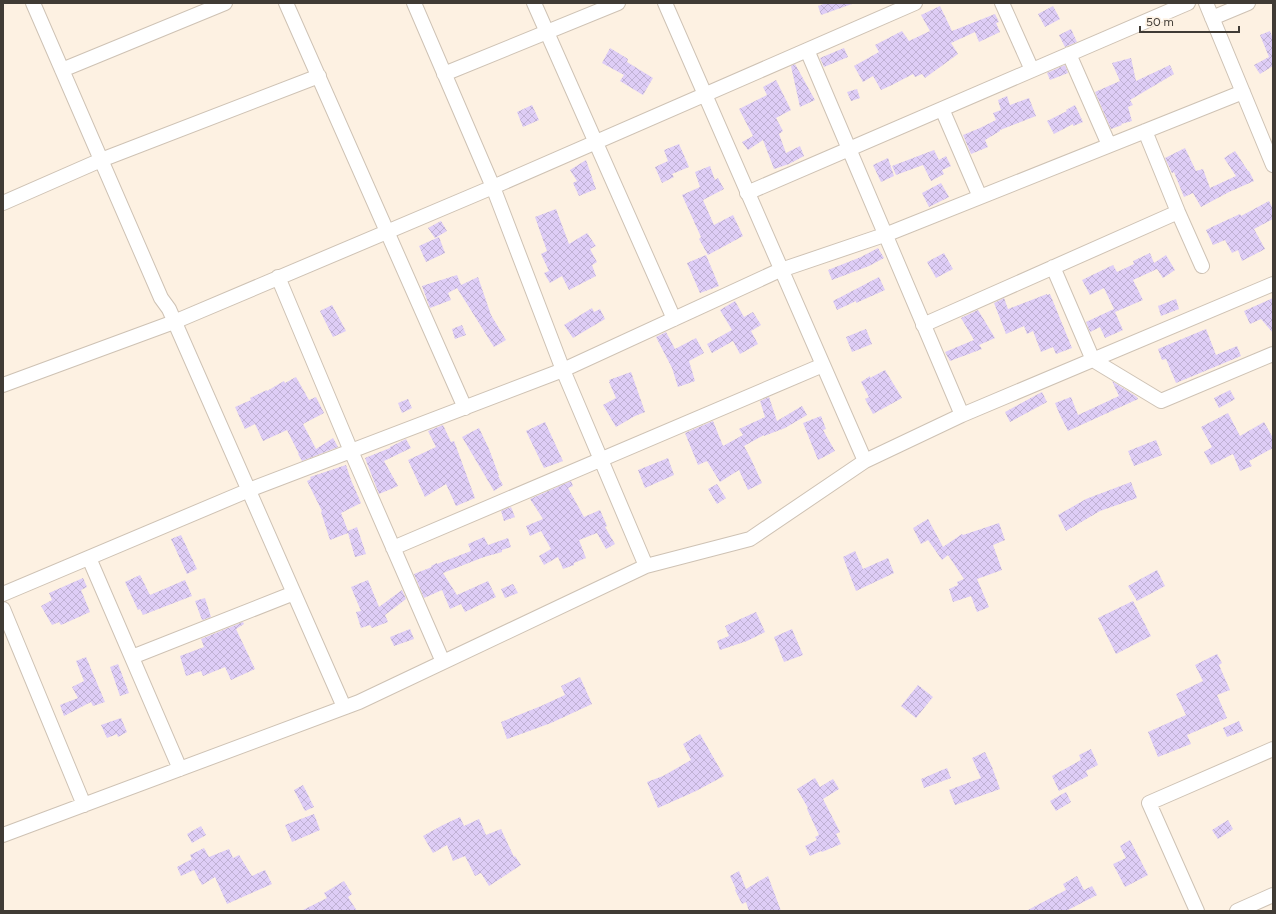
<svg xmlns="http://www.w3.org/2000/svg" width="1276" height="914" font-family="Figtree,sans-serif">
<defs>
<pattern id="building-cross-hatch" width="8" height="8" patternUnits="userSpaceOnUse"><rect width="8" height="8" fill="#decdf6"/><path d="M0 0l8 8M0 8l8-8" fill="none" stroke="#c0b1d4"/></pattern>
</defs>
<rect width="100%" height="100%" fill="#fdf1e2"/>
<path fill="url(#building-cross-hatch)" d="M 826,3 L 852,3 L 852,4 L 821,15 L 818,6 Z
M 940,6 L 952,31 L 995,14 L 999,22 L 996,23 L 1000,32 L 979,42 L 975,32 L 951,43 L 958,54 L 925,78 L 922,74 L 915,77 L 913,74 L 892,85 L 881,90 L 873,76 L 863,82 L 854,66 L 879,52 L 875,45 L 902,31 L 909,41 L 930,31 L 921,15 Z
M 1053,6 L 1060,19 L 1045,27 L 1038,14 Z
M 1071,29 L 1077,42 L 1065,47 L 1059,35 Z
M 1270,31 L 1273,39 L 1273,66 L 1260,74 L 1254,65 L 1269,57 L 1260,35 Z
M 610,48 L 628,59 L 627,62 L 653,78 L 643,95 L 620,81 L 624,75 L 602,63 Z
M 844,48 L 848,57 L 824,67 L 820,58 Z
M 1131,58 L 1136,81 L 1170,65 L 1174,74 L 1130,100 L 1133,105 L 1128,107 L 1132,121 L 1121,124 L 1122,125 L 1111,129 L 1095,92 L 1120,81 L 1112,63 Z
M 795,64 L 815,100 L 800,107 L 791,66 Z
M 1065,65 L 1068,73 L 1050,80 L 1047,73 Z
M 776,80 L 791,110 L 776,118 L 783,131 L 779,134 L 786,153 L 800,146 L 804,156 L 789,164 L 774,169 L 763,140 L 748,150 L 742,142 L 753,136 L 739,109 L 767,95 L 763,87 Z
M 857,89 L 860,98 L 851,101 L 847,92 Z
M 1007,96 L 1010,105 L 1029,98 L 1036,116 L 1000,130 L 1000,131 L 985,140 L 988,147 L 971,154 L 963,135 L 980,128 L 996,120 L 993,113 L 1001,110 L 998,100 Z
M 532,105 L 539,120 L 523,127 L 517,112 Z
M 1075,105 L 1083,122 L 1073,126 L 1073,124 L 1054,134 L 1047,121 L 1067,111 L 1066,110 Z
M 679,144 L 689,167 L 672,174 L 674,177 L 662,183 L 655,167 L 668,161 L 664,150 Z
M 1185,148 L 1196,171 L 1203,169 L 1210,188 L 1236,176 L 1224,158 L 1235,151 L 1248,171 L 1249,171 L 1254,181 L 1229,192 L 1201,207 L 1193,193 L 1184,197 L 1174,172 L 1172,173 L 1165,158 Z
M 934,150 L 939,160 L 946,156 L 951,166 L 942,170 L 944,174 L 931,181 L 923,165 L 896,175 L 892,166 Z
M 888,158 L 894,176 L 881,182 L 873,165 Z
M 586,160 L 596,189 L 579,196 L 573,183 L 577,181 L 570,170 Z
M 710,166 L 715,180 L 718,178 L 724,189 L 703,200 L 714,225 L 733,215 L 743,236 L 708,255 L 699,239 L 701,237 L 682,195 L 700,187 L 695,172 Z
M 941,183 L 949,197 L 929,207 L 922,193 Z
M 1269,201 L 1273,209 L 1273,219 L 1254,229 L 1265,249 L 1242,261 L 1238,250 L 1232,253 L 1225,240 L 1213,245 L 1206,230 L 1214,226 L 1240,214 L 1241,216 Z
M 556,209 L 569,244 L 587,233 L 596,246 L 590,249 L 597,262 L 592,265 L 596,276 L 569,290 L 562,276 L 550,283 L 544,273 L 549,271 L 541,254 L 547,251 L 535,217 Z
M 441,221 L 447,231 L 435,238 L 428,228 Z
M 439,237 L 445,253 L 426,262 L 419,246 Z
M 878,248 L 884,258 L 869,266 L 832,280 L 828,270 L 861,257 Z
M 944,253 L 953,269 L 936,278 L 927,262 Z
M 1150,253 L 1154,263 L 1166,255 L 1175,270 L 1163,278 L 1157,269 L 1133,280 L 1143,300 L 1115,312 L 1123,330 L 1105,338 L 1100,327 L 1090,332 L 1086,322 L 1114,309 L 1104,288 L 1090,295 L 1082,280 L 1113,265 L 1117,272 L 1134,264 L 1133,261 Z
M 706,255 L 719,286 L 700,293 L 687,263 Z
M 457,275 L 461,285 L 478,277 L 491,315 L 506,340 L 494,347 L 457,288 L 448,293 L 451,300 L 430,308 L 422,286 Z
M 879,277 L 885,290 L 856,303 L 856,301 L 837,310 L 833,301 Z
M 1047,294 L 1047,295 L 1050,294 L 1072,348 L 1056,354 L 1053,347 L 1041,352 L 1033,331 L 1027,334 L 1024,326 L 1006,334 L 994,303 L 1004,298 L 1008,309 Z
M 1273,298 L 1273,333 L 1261,319 L 1250,324 L 1244,311 Z
M 1176,299 L 1179,309 L 1161,316 L 1158,306 Z
M 735,301 L 744,317 L 753,312 L 761,325 L 751,331 L 758,344 L 740,354 L 733,341 L 712,353 L 707,344 L 732,330 L 720,310 Z
M 332,305 L 346,331 L 333,337 L 320,311 Z
M 592,308 L 594,312 L 600,309 L 605,319 L 573,338 L 564,325 Z
M 978,310 L 995,338 L 979,345 L 982,349 L 950,361 L 945,352 L 974,340 L 961,318 Z
M 462,325 L 466,335 L 455,339 L 452,329 Z
M 866,329 L 872,344 L 852,352 L 846,337 Z
M 1206,329 L 1216,355 L 1237,346 L 1241,356 L 1176,383 L 1166,359 L 1162,360 L 1158,349 Z
M 666,332 L 675,349 L 696,338 L 704,353 L 689,361 L 695,381 L 678,387 L 672,368 L 656,337 Z
M 885,370 L 902,398 L 873,414 L 865,399 L 869,397 L 861,382 L 870,376 L 870,378 Z
M 631,372 L 645,412 L 635,416 L 616,427 L 603,405 L 616,398 L 609,382 L 610,382 L 609,380 Z
M 296,377 L 309,400 L 316,397 L 324,413 L 303,424 L 316,449 L 333,438 L 338,447 L 302,461 L 298,454 L 299,454 L 287,430 L 263,441 L 255,424 L 245,429 L 235,407 L 251,400 L 250,398 L 267,390 L 267,391 L 284,381 L 285,383 Z
M 1112,381 L 1137,397 L 1138,399 L 1068,431 L 1059,413 L 1055,403 L 1071,397 L 1078,415 L 1119,396 Z
M 1230,390 L 1235,399 L 1219,408 L 1214,398 Z
M 1042,392 L 1047,402 L 1010,422 L 1005,412 Z
M 769,397 L 777,421 L 802,406 L 807,415 L 785,428 L 764,436 L 764,435 L 744,446 L 751,459 L 762,483 L 748,490 L 739,470 L 720,482 L 707,461 L 698,465 L 685,433 L 713,421 L 723,446 L 743,435 L 739,429 L 765,417 L 760,401 Z
M 408,399 L 412,408 L 402,413 L 398,403 Z
M 1228,413 L 1240,436 L 1264,422 L 1273,438 L 1273,448 L 1249,461 L 1252,466 L 1240,471 L 1233,454 L 1211,465 L 1204,452 L 1212,447 L 1201,427 Z
M 821,416 L 826,429 L 823,430 L 835,451 L 818,460 L 803,423 Z
M 545,422 L 563,461 L 544,468 L 526,431 Z
M 443,425 L 451,442 L 454,441 L 475,498 L 456,506 L 446,484 L 425,497 L 408,460 L 436,447 L 428,431 Z
M 479,428 L 489,449 L 499,476 L 498,476 L 503,485 L 494,491 L 462,437 Z
M 406,439 L 411,448 L 384,461 L 398,486 L 379,494 L 365,458 L 390,448 L 390,447 Z
M 1156,440 L 1162,455 L 1134,466 L 1128,451 Z
M 668,458 L 674,475 L 645,488 L 638,470 Z
M 346,465 L 351,480 L 361,503 L 341,513 L 348,531 L 357,527 L 366,554 L 355,557 L 348,533 L 330,540 L 321,512 L 322,511 L 307,481 L 311,479 L 310,477 Z
M 571,481 L 573,486 L 568,488 L 584,517 L 600,510 L 607,526 L 605,527 L 615,544 L 606,549 L 597,533 L 579,540 L 586,558 L 574,563 L 574,565 L 563,569 L 558,557 L 544,565 L 539,556 L 551,549 L 541,531 L 530,536 L 526,526 L 543,519 L 530,499 Z
M 1131,482 L 1137,498 L 1100,511 L 1066,531 L 1058,515 L 1086,499 Z
M 717,484 L 726,498 L 717,504 L 708,489 Z
M 511,507 L 515,517 L 504,521 L 501,511 Z
M 928,519 L 943,547 L 962,534 L 963,535 L 999,523 L 1005,540 L 993,545 L 1002,570 L 977,579 L 989,607 L 977,612 L 971,596 L 953,602 L 949,589 L 958,585 L 957,582 L 964,579 L 948,555 L 942,560 L 928,540 L 921,544 L 913,528 Z
M 181,535 L 197,569 L 187,574 L 171,539 Z
M 484,537 L 488,545 L 508,538 L 511,547 L 502,550 L 502,552 L 484,557 L 443,573 L 457,595 L 488,581 L 496,597 L 465,612 L 461,604 L 450,609 L 442,590 L 424,598 L 414,574 L 432,567 L 431,566 L 437,563 L 437,564 L 471,551 L 468,544 Z
M 855,551 L 863,569 L 888,558 L 894,573 L 856,591 L 843,557 Z
M 1157,570 L 1165,586 L 1137,601 L 1128,586 Z
M 140,575 L 150,595 L 185,580 L 192,596 L 143,615 L 140,609 L 138,610 L 125,582 Z
M 83,578 L 87,587 L 81,590 L 90,612 L 61,625 L 59,622 L 52,625 L 41,606 L 52,600 L 49,593 Z
M 368,580 L 379,607 L 402,590 L 406,599 L 385,615 L 388,622 L 372,628 L 370,625 L 361,628 L 356,612 L 361,611 L 351,587 Z
M 513,584 L 518,593 L 505,598 L 501,589 Z
M 205,598 L 211,617 L 202,620 L 195,601 Z
M 1133,601 L 1151,636 L 1116,654 L 1098,618 Z
M 756,612 L 765,632 L 747,641 L 720,650 L 717,641 L 729,636 L 725,626 Z
M 243,622 L 244,624 L 236,629 L 255,669 L 231,680 L 225,667 L 203,676 L 201,671 L 186,676 L 180,656 L 204,647 L 201,639 Z
M 410,629 L 414,639 L 394,646 L 390,637 Z
M 792,629 L 803,655 L 784,662 L 774,637 Z
M 1217,654 L 1222,663 L 1219,665 L 1230,690 L 1217,695 L 1227,718 L 1187,735 L 1191,744 L 1158,757 L 1148,732 L 1186,715 L 1176,694 L 1203,681 L 1195,665 Z
M 86,657 L 105,702 L 93,706 L 91,702 L 64,716 L 60,705 L 78,698 L 72,687 L 84,681 L 76,661 Z
M 118,664 L 129,693 L 120,696 L 110,667 Z
M 580,677 L 592,704 L 551,723 L 507,739 L 501,722 L 541,706 L 565,695 L 561,686 Z
M 918,685 L 933,697 L 916,718 L 901,706 Z
M 121,718 L 127,732 L 118,737 L 117,734 L 107,738 L 101,725 Z
M 1239,721 L 1243,731 L 1227,737 L 1223,728 Z
M 700,734 L 724,776 L 696,791 L 658,808 L 647,782 L 663,776 L 691,760 L 683,744 Z
M 1091,749 L 1098,765 L 1086,771 L 1088,776 L 1059,791 L 1052,776 L 1081,760 L 1079,755 Z
M 985,752 L 992,767 L 1000,789 L 955,805 L 949,790 L 981,778 L 972,758 Z
M 947,768 L 951,778 L 924,788 L 921,779 Z
M 815,778 L 820,787 L 833,779 L 839,789 L 823,799 L 840,832 L 836,834 L 841,844 L 822,852 L 821,851 L 810,856 L 805,846 L 817,840 L 815,837 L 819,835 L 807,809 L 808,808 L 797,789 Z
M 303,785 L 314,807 L 305,811 L 294,790 Z
M 1066,792 L 1071,802 L 1056,811 L 1050,801 Z
M 314,814 L 320,830 L 292,842 L 285,825 Z
M 460,817 L 464,826 L 479,819 L 486,835 L 501,829 L 514,857 L 515,856 L 521,865 L 489,886 L 481,873 L 475,876 L 465,856 L 453,861 L 447,845 L 433,853 L 423,836 L 441,826 Z
M 1228,820 L 1233,829 L 1218,839 L 1212,830 Z
M 201,826 L 206,835 L 192,843 L 187,834 Z
M 1130,840 L 1148,875 L 1125,887 L 1113,864 L 1126,858 L 1120,846 Z
M 204,848 L 209,857 L 229,849 L 233,858 L 239,855 L 252,876 L 265,870 L 272,884 L 227,904 L 215,877 L 202,885 L 194,870 L 181,876 L 177,867 L 192,859 L 190,855 Z
M 739,871 L 746,889 L 768,876 L 781,911 L 749,911 L 746,902 L 742,904 L 735,890 L 736,889 L 730,876 Z
M 1077,876 L 1084,890 L 1092,886 L 1097,895 L 1066,911 L 1026,911 L 1066,890 L 1063,884 Z
M 344,881 L 352,894 L 348,897 L 357,911 L 301,911 L 327,898 L 324,893 Z"/>
<g fill="none" stroke-linecap="round" stroke-linejoin="round">
<g stroke="#cec2b4" stroke-width="16">
<path id="minor" d="M 33,3 L 161,298 L 169,309 L 344,707
M 286,3 L 465,408
M 414,3 L 493,187 L 563,370 L 646,566
M 534,3 L 674,319
M 665,3 L 865,461
M 1002,3 L 1032,70
M 1206,3 L 1273,165
M 1212,18 L 1248,3
M 807,50 L 962,415
M 1069,54 L 1109,145
M 62,70 L 225,3
M 444,74 L 618,3
M 942,109 L 980,197
M 1145,131 L 1178,212 L 1202,266
M 747,193 L 1188,3
M 3,203 L 101,160 L 319,76
M 1053,267 L 1093,360 L 1161,401 L 1273,354
M 278,277 L 351,451 L 443,662
M 923,325 L 1178,212
M 3,385 L 174,322 L 493,187 L 915,3
M 393,548 L 823,365
M 89,558 L 180,769
M 3,594 L 254,488 L 563,370 L 778,271 L 890,233 L 1243,92
M 3,609 L 84,805
M 132,657 L 294,593
M 3,835 L 359,702 L 646,566 L 750,539 L 865,461 L 962,415 L 1273,284
M 1197,911 L 1149,803 L 1273,749
M 1237,911 L 1273,895"/>
</g>
<use href="#minor" stroke="#fff" stroke-width="14"/>
</g>
<rect width="1276" height="914" fill="none" stroke="#403b35" stroke-width="8"/>
<path d="M1140 26v6h99v-6" fill="none" stroke="#403b35" stroke-width="2"/>
<text x="1146" y="26" font-size="12" fill="#403b35" stroke="#fdf1e2" stroke-width="3" paint-order="stroke">50 m</text>
</svg>
